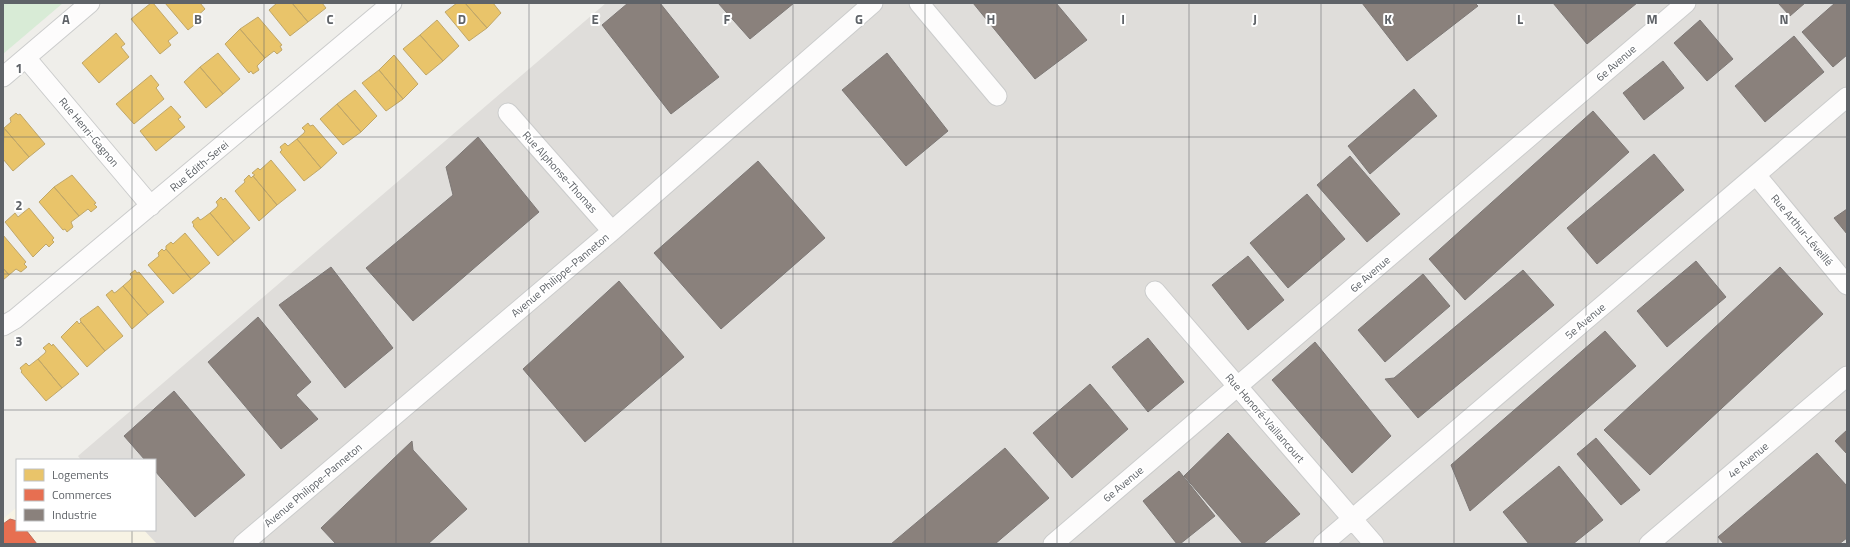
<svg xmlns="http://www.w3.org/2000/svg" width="1850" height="547" font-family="'Titillium Web',sans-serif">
<rect width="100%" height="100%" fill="#efeeea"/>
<path fill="#f7f3e4" d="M 17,507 L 17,530 L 144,530 L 157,544 L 3,544 L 3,519 Z"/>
<path fill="#dfddda" d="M 606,3 L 1847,3 L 1847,544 L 157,544 L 144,530 L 155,530 L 155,460 L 81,460 L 78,456 Z"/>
<path fill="#d8ebd6" d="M 3,3 L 63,3 L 3,54 Z"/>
<path fill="#e9c46a" stroke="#c0a769" d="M 151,3 L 153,3 L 178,33 L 168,41 L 171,45 L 160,54 L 131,19 Z
M 165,3 L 200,3 L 205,9 L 195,18 L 198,22 L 188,30 Z
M 277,3 L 292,3 L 308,22 L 290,36 L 269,10 Z
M 292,3 L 322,3 L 326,8 L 308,22 Z
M 457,3 L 465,3 L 487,28 L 469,41 L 445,12 Z
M 465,3 L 493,3 L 501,13 L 487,28 Z
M 258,17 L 282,45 L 280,46 L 282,50 L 277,54 L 274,51 L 265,58 L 240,29 Z
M 437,20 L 459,46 L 443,61 L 420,35 Z
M 240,29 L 265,58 L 257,66 L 259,70 L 253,74 L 251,71 L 249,73 L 225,44 Z
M 116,33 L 125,44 L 121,47 L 129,57 L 99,83 L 82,63 Z
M 420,35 L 443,61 L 426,75 L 403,49 Z
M 218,53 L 240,79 L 223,94 L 200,67 Z
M 394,55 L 418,84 L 403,99 L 379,70 Z
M 200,67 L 223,94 L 206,108 L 184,82 Z
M 379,70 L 403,99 L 386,111 L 362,83 Z
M 151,75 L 159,85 L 156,88 L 164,99 L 134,124 L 116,104 Z
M 355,90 L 377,116 L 361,132 L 337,104 Z
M 337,104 L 361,132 L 343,145 L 320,119 Z
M 171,106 L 181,117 L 178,119 L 185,127 L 156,151 L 140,131 Z
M 16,113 L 18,115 L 20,114 L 45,144 L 29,157 L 4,128 L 11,122 L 10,118 Z
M 308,123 L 310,126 L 313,125 L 337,153 L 321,168 L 297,139 L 304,133 L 305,131 L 302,128 Z
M 4,128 L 29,157 L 13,171 L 3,159 Z
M 297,139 L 321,168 L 304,181 L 280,152 L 282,150 L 280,147 L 285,143 L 288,146 Z
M 271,160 L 296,190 L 277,205 L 253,176 L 255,175 L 252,173 L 258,168 L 260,170 Z
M 72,175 L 96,203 L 94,204 L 97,207 L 91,212 L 88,209 L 79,216 L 54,187 Z
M 249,175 L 251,178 L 253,176 L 277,205 L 259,221 L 235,191 L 245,182 L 244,180 Z
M 54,187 L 79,216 L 71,222 L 73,227 L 67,232 L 65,229 L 63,230 L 39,202 Z
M 221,197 L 223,200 L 225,198 L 250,228 L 234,242 L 210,213 L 217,207 L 218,205 L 216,202 Z
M 29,208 L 54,238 L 52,240 L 54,242 L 49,247 L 46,244 L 33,257 L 5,222 L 15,213 L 18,217 Z
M 210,213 L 234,242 L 218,256 L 193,226 L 194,225 L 192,222 L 198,217 L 200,220 L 202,219 Z
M 185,233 L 210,263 L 191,279 L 166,249 L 166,246 L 171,242 L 173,244 Z
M 3,235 L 26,262 L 24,264 L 27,267 L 21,272 L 16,269 L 9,275 L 3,268 Z
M 162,249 L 164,251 L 166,249 L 191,279 L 173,294 L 148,265 L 159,256 L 158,253 Z
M 3,268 L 9,275 L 3,280 Z
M 135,270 L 137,273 L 139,272 L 164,302 L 148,315 L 123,286 L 130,280 L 132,277 L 130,274 Z
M 123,286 L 148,315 L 132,329 L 106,295 L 112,290 L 114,293 L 116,292 Z
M 98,306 L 123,336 L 105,351 L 81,322 L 80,319 Z
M 77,321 L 79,324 L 81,322 L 105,351 L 87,367 L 61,337 Z
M 49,343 L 52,346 L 53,344 L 79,374 L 62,388 L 38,359 L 45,353 L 46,351 L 43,348 Z
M 38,359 L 62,388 L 46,401 L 21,372 L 22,371 L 20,368 L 26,363 L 29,366 Z"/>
<path fill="#e76f51" stroke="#be6b58" d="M 10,519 L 17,521 L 17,530 L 26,530 L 37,544 L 3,544 L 3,524 Z"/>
<path fill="#8a817c" stroke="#7d7876" d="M 628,3 L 660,3 L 719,77 L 671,114 L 602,25 Z
M 718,3 L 794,3 L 750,39 Z
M 973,3 L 1056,3 L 1087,40 L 1035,79 Z
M 1362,3 L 1475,3 L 1478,6 L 1407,61 Z
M 1553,3 L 1637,3 L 1587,44 Z
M 1778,3 L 1805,3 L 1790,16 Z
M 1835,3 L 1847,3 L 1847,55 L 1833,67 L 1802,32 Z
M 1700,20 L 1733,59 L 1707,81 L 1674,43 Z
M 1794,36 L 1824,72 L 1765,122 L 1735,86 Z
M 887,53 L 948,131 L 906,166 L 842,90 Z
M 1663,61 L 1684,88 L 1644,120 L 1623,93 Z
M 1414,89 L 1437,116 L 1370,174 L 1348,146 Z
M 1593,111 L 1629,152 L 1465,300 L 1429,259 Z
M 478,137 L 539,212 L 413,321 L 366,268 L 453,195 L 446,167 Z
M 1654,154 L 1684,190 L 1597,264 L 1567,228 Z
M 1350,156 L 1400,214 L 1367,242 L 1317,185 Z
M 758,161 L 825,238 L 721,329 L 654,253 Z
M 1307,194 L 1345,239 L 1288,288 L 1250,243 Z
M 1847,209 L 1847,234 L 1834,218 Z
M 1248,256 L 1284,300 L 1248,330 L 1212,285 Z
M 1696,261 L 1726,297 L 1667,347 L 1637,311 Z
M 331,267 L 393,348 L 345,388 L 279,305 Z
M 1780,267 L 1823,314 L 1650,475 L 1604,430 Z
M 1523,270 L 1554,305 L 1418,418 L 1385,379 L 1394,378 Z
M 1423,274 L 1450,306 L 1385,362 L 1358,330 Z
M 619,281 L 684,357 L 585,442 L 523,369 Z
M 258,317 L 311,382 L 296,395 L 318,419 L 281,449 L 208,362 Z
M 1605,331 L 1636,366 L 1470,511 L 1451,465 Z
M 1148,338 L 1184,382 L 1148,412 L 1112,367 Z
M 1315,342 L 1391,436 L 1352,473 L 1272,380 Z
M 1090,384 L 1128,429 L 1072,478 L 1033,433 Z
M 174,391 L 245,475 L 195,517 L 155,471 L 155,460 L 145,460 L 124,436 Z
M 1847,430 L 1847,454 L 1835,441 Z
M 1228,433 L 1300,514 L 1263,544 L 1243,544 L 1184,476 Z
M 1596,438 L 1640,490 L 1621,505 L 1577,454 Z
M 412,441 L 413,450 L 467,509 L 428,544 L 336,544 L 321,528 Z
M 1005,448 L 1049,498 L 995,544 L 891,544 Z
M 1817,453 L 1847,486 L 1847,538 L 1839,544 L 1724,544 L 1718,537 Z
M 1559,466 L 1603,520 L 1573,544 L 1529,544 L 1503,512 Z
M 1179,471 L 1215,516 L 1180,544 L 1177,544 L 1143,501 Z"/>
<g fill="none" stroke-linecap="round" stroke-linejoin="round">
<g stroke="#cbcccc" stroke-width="21">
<path id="minor" d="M 919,3 L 997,96
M 26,58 L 151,206
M 3,77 L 90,3
M 508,113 L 612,231
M 1756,175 L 1847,285
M 1155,291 L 1374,544
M 3,326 L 15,319 L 392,3
M 243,544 L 612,231 L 873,3
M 1053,544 L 1686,3
M 1323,544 L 1847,97
M 1649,544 L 1847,376"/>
</g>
<use href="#minor" stroke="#fdfcfc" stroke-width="19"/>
</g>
<path fill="none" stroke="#5f6368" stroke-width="1" stroke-opacity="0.55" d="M 132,3 L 132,460M 264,3 L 264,544M 396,3 L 396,544M 529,3 L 529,544M 661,3 L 661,544M 793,3 L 793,544M 925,3 L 925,544M 1057,3 L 1057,544M 1189,3 L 1189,544M 1321,3 L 1321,544M 1454,3 L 1454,544M 1586,3 L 1586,544M 1718,3 L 1718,544M 3,137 L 1847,137M 3,274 L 1847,274M 3,410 L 1847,410M 132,530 L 132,544"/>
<g text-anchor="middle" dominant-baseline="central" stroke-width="4" stroke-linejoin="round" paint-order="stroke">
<g font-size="11" fill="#5f6368" stroke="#fff">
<text transform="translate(1616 63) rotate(-41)">6e Avenue</text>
<text transform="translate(89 132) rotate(50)">Rue Henri-Gagnon</text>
<text transform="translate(199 166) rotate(-40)">Rue Édith-Serei</text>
<text transform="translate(560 172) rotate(48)">Rue Alphonse-Thomas</text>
<text transform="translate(1802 230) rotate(50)">Rue Arthur-Léveillé</text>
<text transform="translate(1370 274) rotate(-41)">6e Avenue</text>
<text transform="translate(560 275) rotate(-40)">Avenue Philippe-Panneton</text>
<text transform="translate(1585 321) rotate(-40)">5e Avenue</text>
<text transform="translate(1265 418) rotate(49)">Rue Honoré-Vaillancourt</text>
<text transform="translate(1748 460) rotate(-40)">4e Avenue</text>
<text transform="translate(1123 484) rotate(-40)">6e Avenue</text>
<text transform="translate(313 485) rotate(-40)">Avenue Philippe-Panneton</text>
</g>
</g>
<g font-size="13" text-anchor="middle" font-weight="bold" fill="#5f6368" stroke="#fff" stroke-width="4" stroke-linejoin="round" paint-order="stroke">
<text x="66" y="24">A</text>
<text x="198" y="24">B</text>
<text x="330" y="24">C</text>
<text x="462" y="24">D</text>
<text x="595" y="24">E</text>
<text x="727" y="24">F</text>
<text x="859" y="24">G</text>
<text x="991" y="24">H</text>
<text x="1123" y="24">I</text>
<text x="1255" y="24">J</text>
<text x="1388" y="24">K</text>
<text x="1520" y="24">L</text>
<text x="1652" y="24">M</text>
<text x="1784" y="24">N</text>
<text x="19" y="73">1</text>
<text x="19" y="210">2</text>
<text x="19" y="346">3</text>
</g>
<rect width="1850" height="547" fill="none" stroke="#5f6368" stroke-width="8"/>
<rect x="16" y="459" width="140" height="72" fill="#ffffff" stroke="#bfc1c3"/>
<rect x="24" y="469" width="20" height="12" fill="#e9c46a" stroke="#bfc1c3"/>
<text x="52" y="479" font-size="12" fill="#5f6368">Logements</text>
<rect x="24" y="489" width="20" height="12" fill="#e76f51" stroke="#bfc1c3"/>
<text x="52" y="499" font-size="12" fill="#5f6368">Commerces</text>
<rect x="24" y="509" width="20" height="12" fill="#8a817c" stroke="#bfc1c3"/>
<text x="52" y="519" font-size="12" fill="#5f6368">Industrie</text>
</svg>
